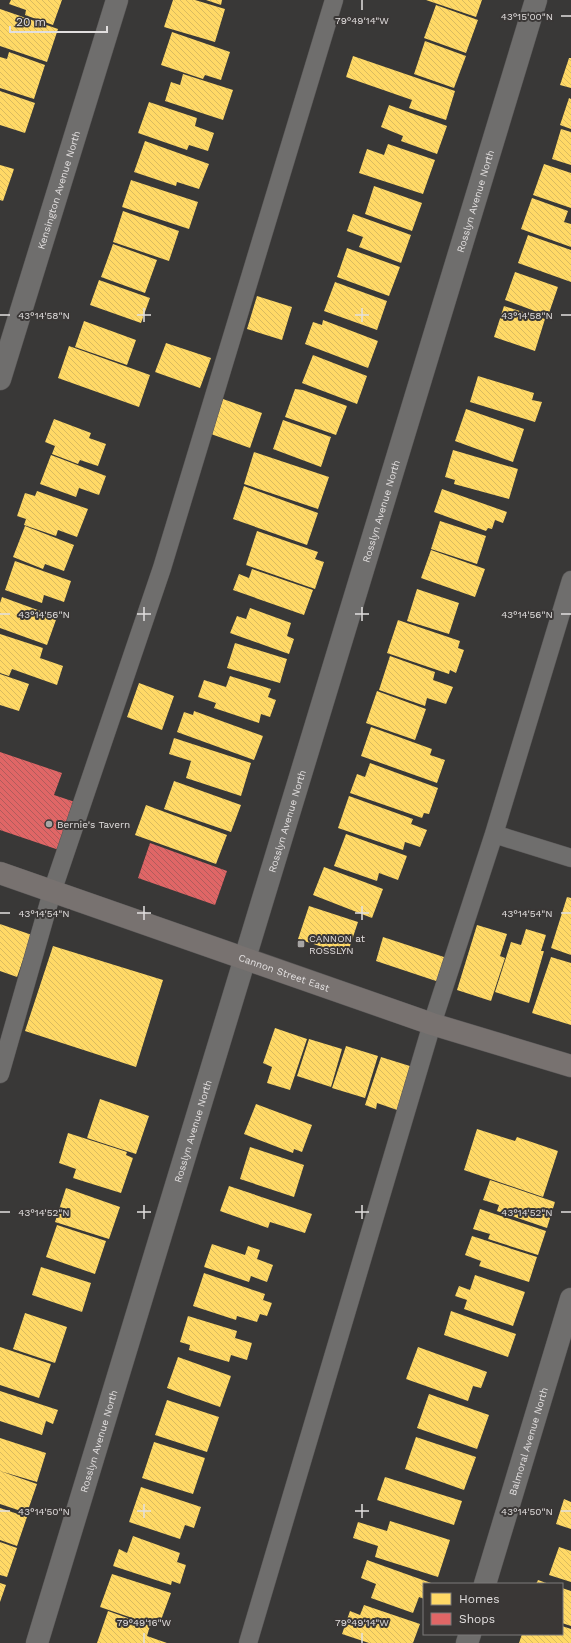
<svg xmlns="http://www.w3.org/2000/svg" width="571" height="1643" font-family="'Work Sans',sans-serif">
<defs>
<pattern id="homes-back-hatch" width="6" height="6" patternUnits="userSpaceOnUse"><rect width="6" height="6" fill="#ffd966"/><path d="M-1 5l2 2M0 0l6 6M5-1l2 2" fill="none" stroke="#dabb5f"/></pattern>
<pattern id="shops-back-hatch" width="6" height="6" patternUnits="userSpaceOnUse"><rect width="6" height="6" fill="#e06666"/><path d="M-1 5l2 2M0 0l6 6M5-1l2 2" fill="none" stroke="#b15c5c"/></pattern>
</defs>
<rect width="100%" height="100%" fill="#393837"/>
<path fill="url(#homes-back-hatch)" d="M 11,0 L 62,0 L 53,25 L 25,15 L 26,10 L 9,4 Z
M 173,0 L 195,0 L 225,9 L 215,42 L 164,27 Z
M 206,0 L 222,0 L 221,5 Z
M 426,0 L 482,0 L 476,17 Z
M 436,5 L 478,20 L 466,53 L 424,38 Z
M 0,9 L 58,29 L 47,62 L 0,46 Z
M 172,32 L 230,52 L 221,80 L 205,75 L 203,79 L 161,65 Z
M 425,41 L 466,56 L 454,88 L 414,74 Z
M 9,52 L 45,65 L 34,99 L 0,88 L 0,57 L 7,59 Z
M 353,56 L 455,91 L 446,120 L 409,108 L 412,100 L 346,77 Z
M 569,58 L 571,58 L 571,88 L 560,85 Z
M 183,74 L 233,90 L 223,120 L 165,101 L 171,82 L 180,85 Z
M 0,91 L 35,103 L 25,133 L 0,125 Z
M 569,98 L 571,99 L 571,129 L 560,125 Z
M 149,102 L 197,118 L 195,126 L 214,133 L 208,151 L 189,145 L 187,150 L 138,133 Z
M 389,105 L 447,126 L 437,154 L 401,141 L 403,136 L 381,127 Z
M 561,129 L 571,132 L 571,165 L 552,159 Z
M 145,141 L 209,164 L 199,189 L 177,182 L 176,186 L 134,172 Z
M 388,144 L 435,160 L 423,194 L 359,173 L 367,149 L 384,155 Z
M 544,164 L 571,173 L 571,208 L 533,195 Z
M 0,165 L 14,169 L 3,201 L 0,200 Z
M 131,180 L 198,202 L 189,229 L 122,207 Z
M 374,186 L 422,203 L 412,231 L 365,214 Z
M 532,198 L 568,211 L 564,222 L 571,224 L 571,247 L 521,229 Z
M 123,211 L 179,231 L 169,261 L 113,242 Z
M 353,214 L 411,235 L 401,263 L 359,247 L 363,237 L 347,231 Z
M 528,235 L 571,250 L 571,282 L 518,263 Z
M 113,244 L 157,260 L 145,293 L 101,277 Z
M 347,248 L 400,267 L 389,296 L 337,277 Z
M 515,272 L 558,287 L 548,316 L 505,300 Z
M 99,280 L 150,298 L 141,323 L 90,305 Z
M 335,282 L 387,301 L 377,330 L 324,311 Z
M 257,296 L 292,307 L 282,340 L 247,329 Z
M 504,306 L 545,319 L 535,351 L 494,337 Z
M 323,320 L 378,341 L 368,368 L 305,344 L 313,322 L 322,325 Z
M 84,321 L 136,340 L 127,365 L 75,347 Z
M 166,343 L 211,358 L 200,388 L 155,372 Z
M 69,346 L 150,375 L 139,407 L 58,378 Z
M 313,355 L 367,376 L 357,404 L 302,383 Z
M 478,376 L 534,393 L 532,400 L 542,402 L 535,422 L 470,402 Z
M 295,389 L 303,390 L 347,406 L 336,435 L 285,417 Z
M 223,399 L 262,413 L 250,448 L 211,434 Z
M 466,409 L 524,429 L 513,462 L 455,441 Z
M 54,419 L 91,433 L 89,438 L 106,444 L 98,466 L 80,460 L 78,464 L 52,454 L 55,446 L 45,442 Z
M 283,420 L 331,437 L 321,467 L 273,449 Z
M 453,450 L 518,469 L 509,499 L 454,484 L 455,480 L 445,477 Z
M 254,452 L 329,477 L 318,509 L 244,484 Z
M 51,455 L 106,476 L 99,495 L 79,488 L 76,497 L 40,484 Z
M 244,486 L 318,513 L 307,545 L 233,519 Z
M 442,489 L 507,512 L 503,523 L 495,520 L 492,529 L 488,528 L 486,531 L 434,512 Z
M 37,491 L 88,509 L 77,537 L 58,530 L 56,536 L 24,525 L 26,519 L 17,516 L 25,493 L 35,496 Z
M 440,521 L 486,536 L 477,564 L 431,549 Z
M 25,526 L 74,545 L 64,571 L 45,564 L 43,569 L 13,557 Z
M 257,531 L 318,552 L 315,559 L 324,562 L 315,589 L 246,565 Z
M 431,550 L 485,569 L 475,597 L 421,578 Z
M 15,561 L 71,581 L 64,602 L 44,595 L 42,603 L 5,590 Z
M 252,569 L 313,590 L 304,615 L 233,590 L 239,574 L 249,578 Z
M 417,589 L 459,603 L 449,634 L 407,621 Z
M 2,597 L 57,617 L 47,645 L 0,628 L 0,603 Z
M 250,608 L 291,623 L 287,636 L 294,639 L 289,654 L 230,633 L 237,616 L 246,619 Z
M 398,620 L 460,641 L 458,648 L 464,650 L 456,673 L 450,670 L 449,674 L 387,653 Z
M 0,634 L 43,648 L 40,658 L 63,666 L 57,685 L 12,669 L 9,676 L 0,673 Z
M 235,643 L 287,659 L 280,683 L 227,668 Z
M 390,656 L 435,672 L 433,680 L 453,687 L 446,704 L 427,698 L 425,706 L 379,690 Z
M 0,674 L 29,684 L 19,711 L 0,705 Z
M 230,676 L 271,689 L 268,697 L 276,700 L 270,717 L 261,714 L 259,723 L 214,708 L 216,703 L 198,697 L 204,680 L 226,687 Z
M 139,683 L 174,696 L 162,730 L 127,717 Z
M 377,691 L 426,709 L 415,740 L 366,723 Z
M 194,711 L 263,736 L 254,760 L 177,732 L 184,712 L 193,715 Z
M 371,727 L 432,749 L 430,755 L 445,760 L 437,783 L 361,756 Z
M 174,738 L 251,763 L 241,796 L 186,778 L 191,761 L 169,754 Z
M 370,763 L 438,788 L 429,814 L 424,813 L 422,818 L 350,793 L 357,774 L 365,777 Z
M 174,781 L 241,805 L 231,832 L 164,809 Z
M 349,796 L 413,819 L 411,824 L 427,830 L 420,847 L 405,842 L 403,850 L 338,828 Z
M 146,805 L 227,835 L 216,864 L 135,835 Z
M 346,834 L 407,856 L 398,880 L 379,873 L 377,881 L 334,866 Z
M 324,867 L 383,889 L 372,918 L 313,895 Z
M 567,897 L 571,898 L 571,955 L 551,948 Z
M 309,906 L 358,922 L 347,955 L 298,939 Z
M 0,924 L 32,935 L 17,977 L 0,971 Z
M 477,925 L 507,934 L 500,956 L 505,958 L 491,1001 L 457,990 Z
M 526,929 L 546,935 L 541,951 L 544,951 L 529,1003 L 495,992 L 511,942 L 521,945 Z
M 383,937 L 447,958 L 439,982 L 376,961 Z
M 53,946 L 163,980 L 136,1067 L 25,1031 Z
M 551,957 L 571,963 L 571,1025 L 532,1013 Z
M 275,1028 L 307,1039 L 290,1090 L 267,1083 L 272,1067 L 263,1063 Z
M 309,1039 L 342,1049 L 331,1087 L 297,1076 Z
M 346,1046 L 378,1056 L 365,1098 L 332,1088 Z
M 381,1057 L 413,1067 L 400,1111 L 377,1103 L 376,1109 L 365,1105 Z
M 100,1099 L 149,1116 L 136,1154 L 87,1138 Z
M 256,1104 L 312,1125 L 302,1152 L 294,1149 L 293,1153 L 244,1134 Z
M 477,1129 L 515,1141 L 517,1137 L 558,1151 L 543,1197 L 464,1170 Z
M 68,1133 L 127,1152 L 126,1155 L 133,1158 L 121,1193 L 73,1178 L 76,1169 L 59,1163 Z
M 250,1147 L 304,1165 L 294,1197 L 240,1179 Z
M 490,1180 L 555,1202 L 547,1228 L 497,1211 L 499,1205 L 483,1200 Z
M 229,1186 L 312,1214 L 305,1233 L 270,1222 L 268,1228 L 220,1211 Z
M 66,1188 L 120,1207 L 109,1239 L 55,1222 Z
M 480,1209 L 546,1231 L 538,1255 L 488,1239 L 490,1234 L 473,1229 Z
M 57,1225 L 106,1241 L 95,1274 L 46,1257 Z
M 472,1236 L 537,1257 L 529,1282 L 479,1266 L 481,1261 L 465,1255 Z
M 212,1244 L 245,1255 L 248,1246 L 260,1250 L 257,1259 L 273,1265 L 267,1282 L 251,1276 L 249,1282 L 204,1267 Z
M 41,1267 L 91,1283 L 82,1312 L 32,1295 Z
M 204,1273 L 265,1294 L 263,1300 L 272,1303 L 267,1316 L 260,1314 L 257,1322 L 237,1316 L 236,1320 L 193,1306 Z
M 475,1275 L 525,1292 L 513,1326 L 464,1309 L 467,1300 L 455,1296 L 459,1286 L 470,1290 Z
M 451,1311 L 516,1334 L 508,1357 L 444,1335 Z
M 25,1313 L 67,1327 L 55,1363 L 13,1349 Z
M 188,1316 L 237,1331 L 235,1338 L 252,1343 L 247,1360 L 231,1355 L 229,1362 L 189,1350 L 190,1345 L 180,1342 Z
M 0,1347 L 51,1364 L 39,1398 L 0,1385 Z
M 418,1347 L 487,1372 L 481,1388 L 473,1386 L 468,1401 L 406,1379 Z
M 178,1357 L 231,1376 L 220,1407 L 167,1388 Z
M 0,1391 L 58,1410 L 53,1424 L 46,1421 L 42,1435 L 0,1421 Z
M 429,1394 L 489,1415 L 477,1449 L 417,1428 Z
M 167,1400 L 219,1417 L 207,1452 L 155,1435 Z
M 416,1437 L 476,1457 L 464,1490 L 405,1469 Z
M 0,1438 L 46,1453 L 37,1482 L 0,1471 Z
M 154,1442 L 205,1458 L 193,1494 L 142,1478 Z
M 0,1471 L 37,1484 L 27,1513 L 0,1504 Z
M 385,1477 L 462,1501 L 454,1525 L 377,1500 Z
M 141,1487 L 201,1507 L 194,1528 L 185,1525 L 180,1539 L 129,1522 Z
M 564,1499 L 571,1502 L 571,1529 L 556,1524 Z
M 0,1508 L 27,1517 L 17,1546 L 0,1540 Z
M 390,1521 L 450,1540 L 438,1577 L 375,1557 L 378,1546 L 353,1538 L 358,1522 L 387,1531 Z
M 133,1536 L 180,1553 L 177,1562 L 186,1565 L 180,1584 L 172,1581 L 171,1585 L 113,1566 L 119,1549 L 127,1553 Z
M 0,1542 L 17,1548 L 7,1577 L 0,1575 Z
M 559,1547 L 571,1551 L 571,1582 L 549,1575 Z
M 367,1560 L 434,1584 L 424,1584 L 424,1599 L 419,1597 L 413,1613 L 371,1598 L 376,1584 L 361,1578 Z
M 112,1574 L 171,1593 L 161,1620 L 156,1618 L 153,1625 L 100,1607 Z
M 538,1580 L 549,1584 L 536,1584 Z
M 0,1583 L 6,1585 L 0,1602 Z
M 562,1588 L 571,1591 L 571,1626 L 562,1623 Z
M 364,1605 L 420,1624 L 413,1643 L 369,1643 L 342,1634 L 350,1611 L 360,1615 Z
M 108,1611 L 150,1626 L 147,1636 L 167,1643 L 97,1643 Z
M 562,1626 L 571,1629 L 571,1643 L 519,1643 L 522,1634 L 562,1634 Z"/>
<path fill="url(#shops-back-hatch)" d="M 0,752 L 62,773 L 54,795 L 75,802 L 59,850 L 0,830 Z
M 150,843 L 227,871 L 215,905 L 138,878 Z"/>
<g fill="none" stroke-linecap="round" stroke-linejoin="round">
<g stroke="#575555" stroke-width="19">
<path id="lane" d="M 494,834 L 571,858
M 0,1074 L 52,892 L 162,568 L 334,0
M 248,1643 L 432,1024 L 494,834 L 571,580"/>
</g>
<g stroke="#575555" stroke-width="23">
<g id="street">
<path id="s1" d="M 0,379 L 117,0"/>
<path id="s2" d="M 485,1584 L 571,1299"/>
<path id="s3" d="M 37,1643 L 536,0"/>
<path d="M 467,1643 L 470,1634"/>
</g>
</g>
<g stroke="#575555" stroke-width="23">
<g id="secondary">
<path id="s4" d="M 0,873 L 432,1024 L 571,1066"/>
</g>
</g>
<use href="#lane" stroke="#6f6e6d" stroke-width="18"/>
<use href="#street" stroke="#6f6e6d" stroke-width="22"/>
<use href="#secondary" stroke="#787270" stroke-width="22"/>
</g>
<path fill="none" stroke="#e2dfdf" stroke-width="1.5" d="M 362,0 L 362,10M 561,16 L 571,16M 144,308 L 144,322M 362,308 L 362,322M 0,315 L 10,315M 137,315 L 151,315M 355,315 L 369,315M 561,315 L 571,315M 144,607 L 144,621M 362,607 L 362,621M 0,614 L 10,614M 137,614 L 151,614M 355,614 L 369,614M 561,614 L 571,614M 144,906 L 144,920M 362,906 L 362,920M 0,913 L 10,913M 137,913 L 151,913M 355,913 L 369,913M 561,913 L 571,913M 144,1205 L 144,1219M 362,1205 L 362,1219M 0,1212 L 10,1212M 137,1212 L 151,1212M 355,1212 L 369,1212M 561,1212 L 571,1212M 144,1504 L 144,1518M 362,1504 L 362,1518M 0,1511 L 10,1511M 137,1511 L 151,1511M 355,1511 L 369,1511M 561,1511 L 571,1511M 144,1633 L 144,1643M 362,1633 L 362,1643"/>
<g fill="#a7a5a4" stroke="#3a3736" stroke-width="1.5">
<circle cx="49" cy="824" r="4"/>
<rect x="297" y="940" width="8" height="8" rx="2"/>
</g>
<g text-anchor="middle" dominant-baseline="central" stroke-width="4" stroke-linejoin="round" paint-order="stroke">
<g font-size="10" fill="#e2dfdf" stroke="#3a3736">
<text stroke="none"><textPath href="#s1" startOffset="198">Kensington Avenue North</textPath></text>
<text stroke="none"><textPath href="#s3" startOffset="1507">Rosslyn Avenue North</textPath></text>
<text stroke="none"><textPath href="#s3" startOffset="1183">Rosslyn Avenue North</textPath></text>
<text stroke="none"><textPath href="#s3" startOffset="859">Rosslyn Avenue North</textPath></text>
<text stroke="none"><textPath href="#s4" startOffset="301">Cannon Street East</textPath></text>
<text stroke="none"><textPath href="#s3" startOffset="535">Rosslyn Avenue North</textPath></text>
<text stroke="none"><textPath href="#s2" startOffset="149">Balmoral Avenue North</textPath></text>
<text stroke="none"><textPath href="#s3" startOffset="211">Rosslyn Avenue North</textPath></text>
</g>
<g font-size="10" fill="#e2dfdf" stroke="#3a3736" text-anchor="start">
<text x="57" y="824">Bernie's Tavern</text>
<text x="309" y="938">CANNON at<tspan x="309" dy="12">ROSSLYN</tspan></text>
</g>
</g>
<g font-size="10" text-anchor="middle" fill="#e2dfdf" stroke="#3a3736" stroke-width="4" stroke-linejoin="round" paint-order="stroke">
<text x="527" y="20">43°15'00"N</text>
<text x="362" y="24">79°49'14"W</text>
<text x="44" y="319">43°14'58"N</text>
<text x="527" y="319">43°14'58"N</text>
<text x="44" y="618">43°14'56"N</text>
<text x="527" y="618">43°14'56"N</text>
<text x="44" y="917">43°14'54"N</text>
<text x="527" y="917">43°14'54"N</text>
<text x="44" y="1216">43°14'52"N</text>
<text x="527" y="1216">43°14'52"N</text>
<text x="44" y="1515">43°14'50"N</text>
<text x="527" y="1515">43°14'50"N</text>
<text x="144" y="1626">79°49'16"W</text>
<text x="362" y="1626">79°49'14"W</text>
</g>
<rect x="423" y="1583" width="140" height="52" fill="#3a3736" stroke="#7d7a7a"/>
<rect x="431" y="1593" width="20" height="12" fill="#ffd966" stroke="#7d7a7a"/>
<text x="459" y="1603" font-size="12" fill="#e2dfdf">Homes</text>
<rect x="431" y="1613" width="20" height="12" fill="#e06666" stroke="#7d7a7a"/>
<text x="459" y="1623" font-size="12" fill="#e2dfdf">Shops</text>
<path d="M10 26v6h97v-6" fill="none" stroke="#e2dfdf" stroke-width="2"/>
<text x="16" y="26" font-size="12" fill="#e2dfdf" stroke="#3a3736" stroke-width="3" paint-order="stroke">20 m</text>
</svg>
